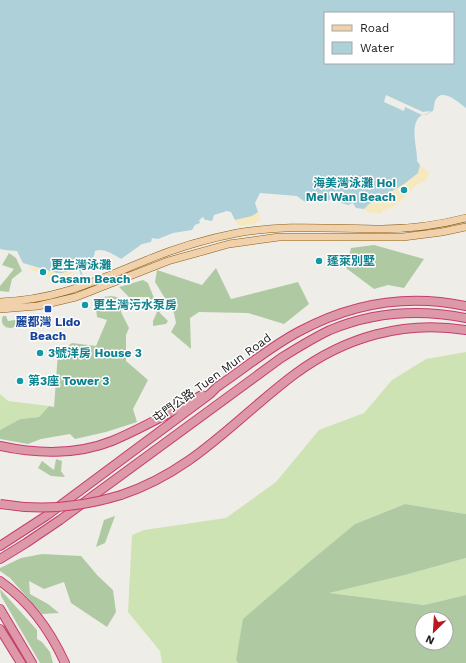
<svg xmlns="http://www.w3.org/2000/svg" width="466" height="663" font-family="'Work Sans','Noto Sans TC',sans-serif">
<rect width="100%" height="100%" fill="#efede8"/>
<path fill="#cde3b4" d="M 466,352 L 466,514 L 405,504 L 355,524 L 309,562 L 244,619 L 236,660 L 238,663 L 162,663 L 160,651 L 128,612 L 132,535 L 144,530 L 226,518 L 276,482 L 319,430 L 364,413 L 392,380 L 426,359 Z
M 0,394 L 8,401 L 49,406 L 39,417 L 20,419 L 0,430 Z
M 466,558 L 466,595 L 424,605 L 328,593 L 405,575 Z"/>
<path fill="#afcaa2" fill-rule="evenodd" d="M 374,245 L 424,259 L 404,288 L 388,285 L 374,289 L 346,268 L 351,248 Z
M 9,253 L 16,258 L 22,271 L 12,279 L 9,292 L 0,291 L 0,286 L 14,269 L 2,265 Z
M 216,268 L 231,299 L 298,282 L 309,304 L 284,324 L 248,313 L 199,312 L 190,318 L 191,349 L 171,332 L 176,323 L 174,313 L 155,282 L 157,270 L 202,285 Z
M 143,280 L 148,283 L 160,313 L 168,321 L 166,324 L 153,326 L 153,321 L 157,312 L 149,297 L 129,297 L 119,287 Z
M 112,296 L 120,298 L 121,312 L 129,328 L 126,335 L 126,361 L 148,380 L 133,409 L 137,422 L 106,432 L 75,439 L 70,434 L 41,439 L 28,444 L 0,439 L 0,430 L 20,419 L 39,417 L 49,406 L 54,407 L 58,353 L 72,343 L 96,346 L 107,320 L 97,317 L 95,298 Z
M 3,316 L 6,316 L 8,321 L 22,319 L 24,324 C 20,325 15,327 11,328 C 3,328 0,322 3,316 Z
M 56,459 L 62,461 L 61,471 L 65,477 L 51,476 L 38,468 L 42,461 L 54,470 Z
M 405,504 L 466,514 L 466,558 L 405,575 L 329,593 L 424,605 L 466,595 L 466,663 L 238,663 L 236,660 L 243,619 L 309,562 L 355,524 ZM 422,619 L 446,619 L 446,643 L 422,643 Z
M 115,516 L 105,543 L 96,547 L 104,520 Z
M 42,554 L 81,556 L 98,576 L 113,590 L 116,612 L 107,627 L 71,603 L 64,582 L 44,589 L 29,581 L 30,594 L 48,604 L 59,613 L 42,614 L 10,578 L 0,571 L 0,568 L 21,558 Z
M 0,589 L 37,630 L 37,639 L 42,642 L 50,652 L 53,663 L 40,663 L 1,596 Z"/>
<path fill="#f6e9bf" d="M 420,165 L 430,173 L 427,178 L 426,181 C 409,185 401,209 382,211 L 381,214 L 367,212 L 364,209 L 369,204 L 379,199 L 404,184 L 418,173 Z
M 258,212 L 261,219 L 254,224 L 239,226 L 235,220 L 251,216 Z
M 29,266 L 57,273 L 62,273 L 83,266 L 84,268 C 79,269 63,278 60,278 C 51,279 36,273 29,268 Z"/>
<path fill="#aed0d8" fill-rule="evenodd" d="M 0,0 L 466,0 L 466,108 C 459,103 442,86 435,101 C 434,104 434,108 433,111 C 431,111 430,113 428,114 C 426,115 423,114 422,115 C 408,123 418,149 417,161 L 420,165 L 418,173 L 404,184 L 379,199 L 369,204 L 364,209 L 356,208 L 353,203 L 348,205 L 339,202 L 340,199 L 338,197 L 335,198 L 332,197 L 328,201 L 320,201 L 315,198 L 305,202 L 297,196 L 260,193 L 255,203 L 258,212 L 252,216 L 235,220 L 231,212 L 227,211 L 214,215 L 212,221 L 207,220 L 205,220 L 203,217 L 199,220 L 200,223 L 195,225 L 192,230 L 173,233 L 158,239 L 152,238 L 151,242 L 142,244 L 121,259 C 114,255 104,247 95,251 L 93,261 L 91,264 L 62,273 L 57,273 L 23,263 L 17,251 L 5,250 L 0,249 ZM 325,13 L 453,13 L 453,63 L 325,63 Z"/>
<path fill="#efede8" d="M 386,95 L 423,112 L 430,111 L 429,113 L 422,115 L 405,107 L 404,111 L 384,102 Z"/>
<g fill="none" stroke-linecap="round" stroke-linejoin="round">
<path stroke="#aed0d8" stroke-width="1.5" d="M 79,267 L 82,276"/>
<g stroke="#8a5e13" stroke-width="8">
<path id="major" d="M 0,302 C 58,300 95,281 147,260 C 176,248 206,239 237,233 C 286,224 333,229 382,229 C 410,229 439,225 466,218
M 0,309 L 38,306 L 76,297 L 168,261 L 229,244 L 279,237 L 403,237 L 442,232 L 466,227"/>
</g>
<g stroke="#c63c70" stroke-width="10">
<path id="highway" d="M 0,446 C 36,454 77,455 112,441 C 143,428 173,411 202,395
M 121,495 C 194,471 236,418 295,374 C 345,337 404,320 466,330
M 0,546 L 46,516 L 210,394 L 217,387 C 244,369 271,346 300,331 C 352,303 409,294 466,306
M 0,559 L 26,543 L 60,520 L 281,358 C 297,348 313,338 330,330 C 373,312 420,309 466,318
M 0,581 C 30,602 50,630 65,663
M 0,609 L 32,663
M 0,629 L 21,663"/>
</g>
<use href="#major" stroke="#f1d1ab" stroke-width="7"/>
<use href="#highway" stroke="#dd99a8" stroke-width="8"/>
<g stroke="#c63c70" stroke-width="10" stroke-linecap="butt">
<path id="highway-bridge" d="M 0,504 C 41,511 82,507 121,495"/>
</g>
<use href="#highway-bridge" stroke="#dd99a8" stroke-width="8"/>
</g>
<g fill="#0f9aa8" stroke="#fff" stroke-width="1.5">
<circle cx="404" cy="190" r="4"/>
<circle cx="319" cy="261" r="4"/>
<circle cx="43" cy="272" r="4"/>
<circle cx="85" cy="305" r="4"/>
<circle cx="40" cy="353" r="4"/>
<circle cx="20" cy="381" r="4"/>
</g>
<rect fill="#1a4fb4" stroke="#fff" stroke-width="1.5" x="44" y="305" width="8" height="8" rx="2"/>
<g text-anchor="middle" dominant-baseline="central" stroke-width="3" stroke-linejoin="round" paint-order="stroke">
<g font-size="12" font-weight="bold" fill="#0d838f" stroke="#fff" text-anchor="start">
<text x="396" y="183" text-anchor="end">海美灣泳灘 Hoi<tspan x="396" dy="14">Mei Wan Beach</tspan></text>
<text x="327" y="261">蓬萊別墅</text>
<text x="51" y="265">更生灣泳灘<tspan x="51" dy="14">Casam Beach</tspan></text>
<text x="93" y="305">更生灣污水泵房</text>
<text x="48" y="353">3號洋房 House 3</text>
<text x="28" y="381">第3座 Tower 3</text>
</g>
<g font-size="12" font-weight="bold" fill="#164399" stroke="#fff">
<text x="48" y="322">麗都灣 Lido<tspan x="48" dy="14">Beach</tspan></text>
</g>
<g font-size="12" fill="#202020" stroke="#fff">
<text transform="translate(212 378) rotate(-36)">屯門公路 Tuen Mun Road</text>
</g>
</g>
<rect x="324" y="12" width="130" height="52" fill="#ffffff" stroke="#a6a6a6"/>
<rect x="332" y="25" width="20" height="6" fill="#f1d1ab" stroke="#a6a6a6"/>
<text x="360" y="32" font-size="12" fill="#202020">Road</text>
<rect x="332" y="42" width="20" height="12" fill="#aed0d8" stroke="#a6a6a6"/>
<text x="360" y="52" font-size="12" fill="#202020">Water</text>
<g transform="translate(434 631) rotate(205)"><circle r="19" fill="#ffffff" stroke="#a6a6a6"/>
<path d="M0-3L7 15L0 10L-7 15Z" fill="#b8191e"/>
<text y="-6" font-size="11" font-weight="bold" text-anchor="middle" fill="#202020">N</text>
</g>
</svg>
